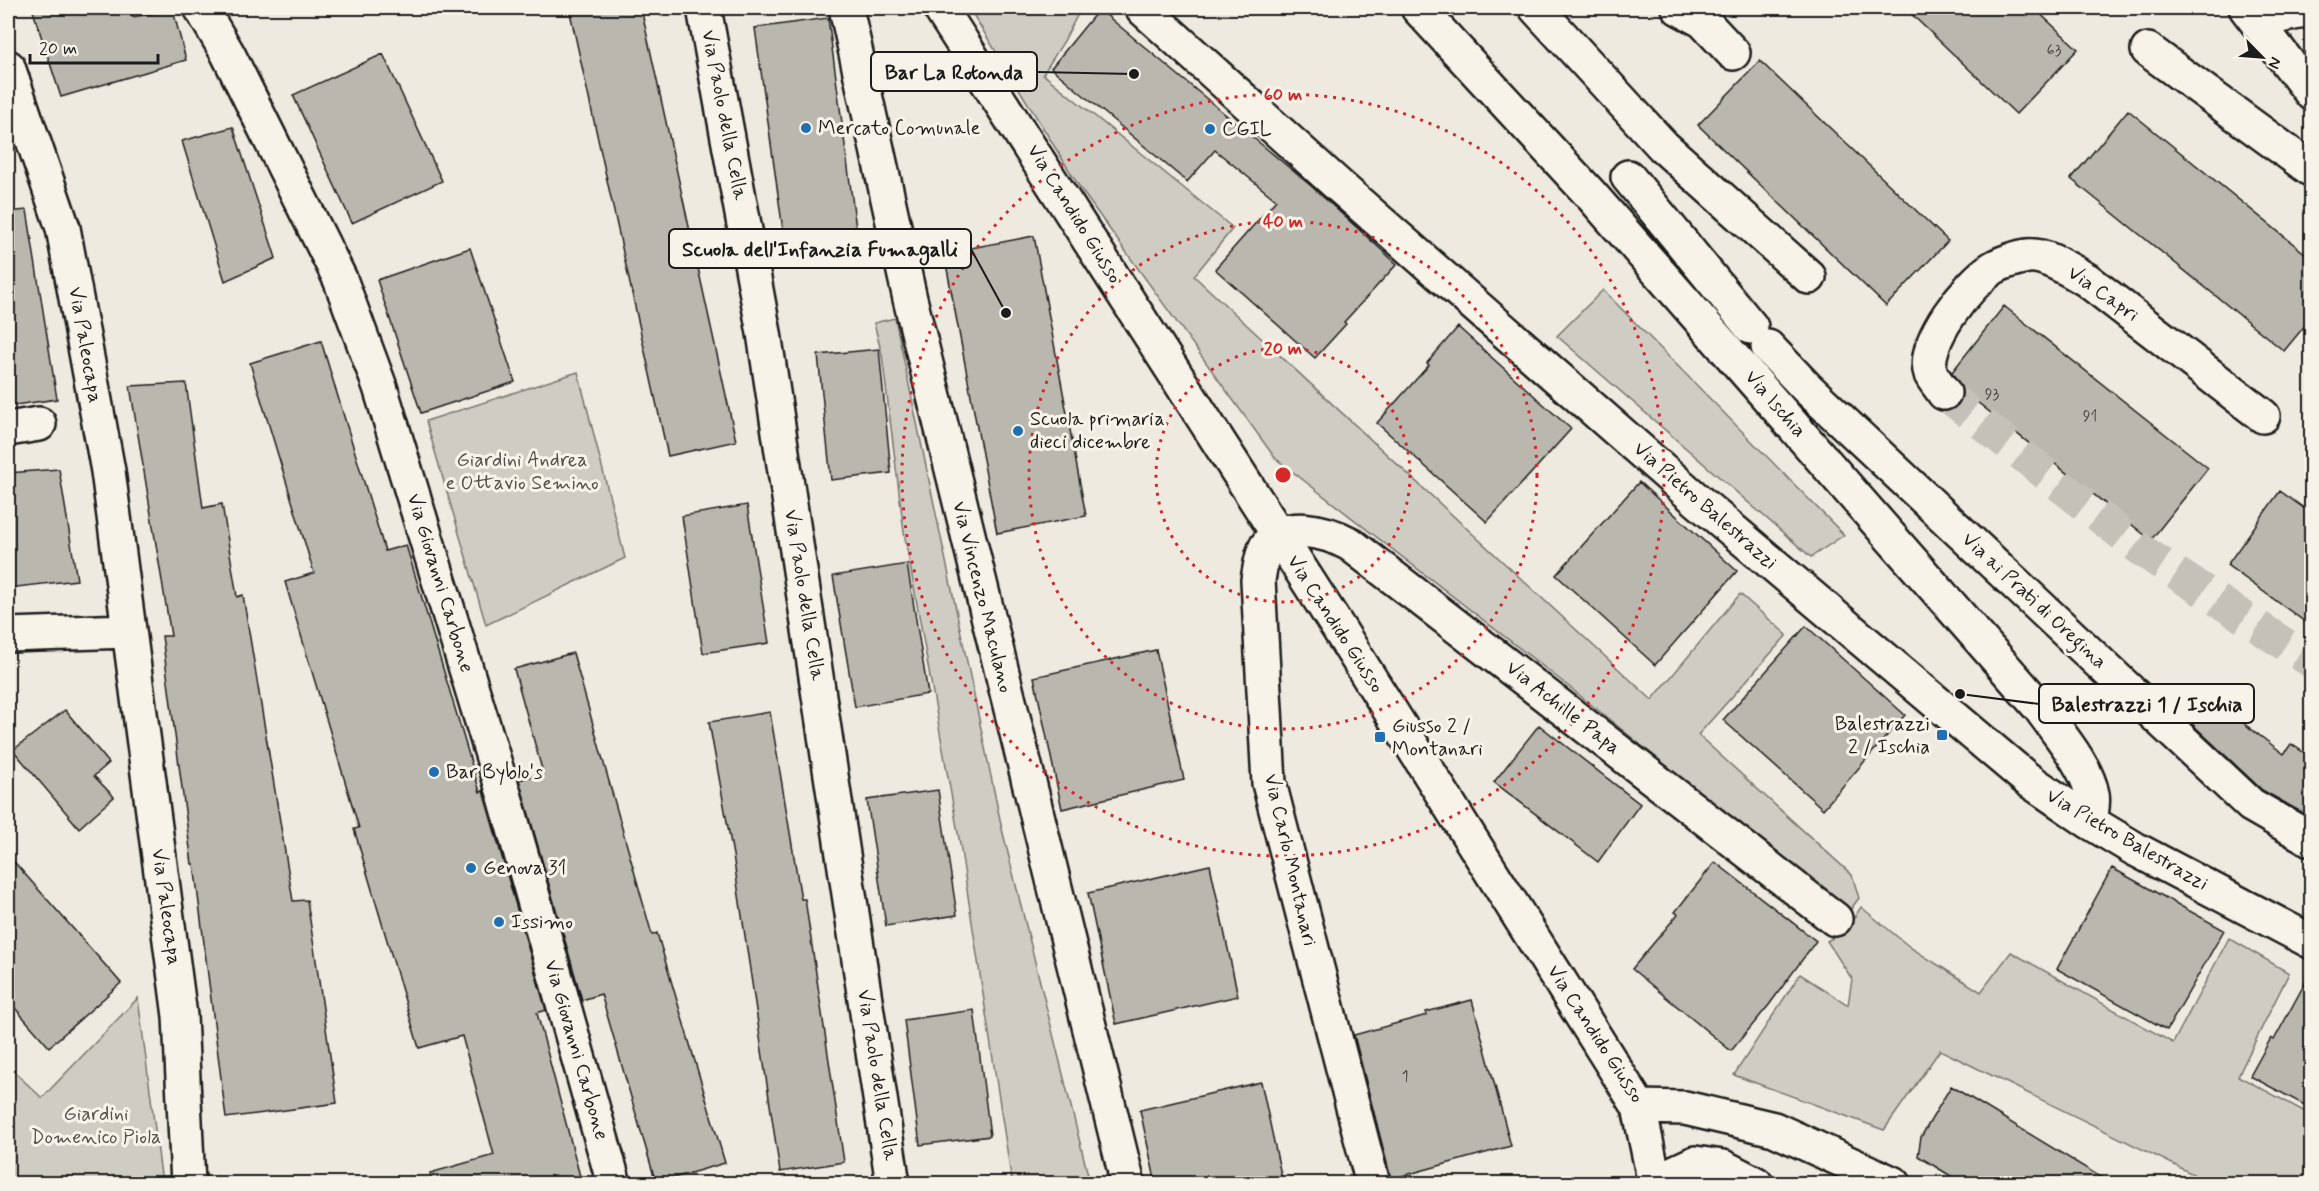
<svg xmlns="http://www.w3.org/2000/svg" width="2319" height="1191" font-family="Mynerve,sans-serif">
<rect width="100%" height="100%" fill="#eeeae0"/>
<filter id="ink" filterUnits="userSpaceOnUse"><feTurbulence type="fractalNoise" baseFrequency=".0167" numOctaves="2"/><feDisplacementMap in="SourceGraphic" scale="12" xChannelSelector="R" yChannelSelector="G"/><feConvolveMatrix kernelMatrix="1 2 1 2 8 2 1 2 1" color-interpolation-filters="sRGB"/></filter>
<g filter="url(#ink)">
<path fill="#cfccc3" stroke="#767470" stroke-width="1.5" d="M 969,8 L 1081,8 L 1064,41 L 1043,74 L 1233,228 L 1194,276 L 1652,700 L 1740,594 L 1787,635 L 1698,735 L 1852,875 L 1859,898 L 1848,913 L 1568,686 L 1275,458 L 1082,191 Z
M 1603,290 L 1844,535 L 1811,557 L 1557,336 Z
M 895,318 L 1002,829 L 1090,1183 L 1012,1183 L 960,844 L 904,532 L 882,355 L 874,323 Z
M 578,372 L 625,558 L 486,625 L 426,421 Z
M 1861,907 L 1911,948 L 1981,992 L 2011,952 L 2173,1043 L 2229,938 L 2289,973 L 2238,1076 L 2311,1115 L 2311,1183 L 2211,1183 L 1940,1050 L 1884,1130 L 1734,1075 L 1800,974 L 1848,1005 L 1852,979 L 1827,941 L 1846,930 Z
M 138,998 L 162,1183 L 11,1183 L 8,1180 L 8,1066 L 42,1098 Z"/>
<path fill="#bab7af" stroke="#1c1c1c" stroke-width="1.5" d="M 32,8 L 130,8 L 133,17 L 173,10 L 186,60 L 61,97 Z
M 569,8 L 641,8 L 736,441 L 668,456 Z
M 1905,8 L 2034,8 L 2078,49 L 2016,114 Z
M 1099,9 L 1310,185 L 1397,264 L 1344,322 L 1346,324 L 1315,358 L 1215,269 L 1276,200 L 1215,150 L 1187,182 L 1051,68 Z
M 828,18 L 856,228 L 784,238 L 755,28 Z
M 383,54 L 442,181 L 352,223 L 293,95 Z
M 1760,61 L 1948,241 L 1886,306 L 1698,125 Z
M 2128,110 L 2312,259 L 2312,317 L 2284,351 L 2071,179 Z
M 233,127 L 276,258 L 225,281 L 182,141 Z
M 27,210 L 57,399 L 8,406 L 8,212 Z
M 1034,236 L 1086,516 L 997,533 L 944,253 Z
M 470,248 L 515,382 L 421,413 L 377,280 Z
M 2004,306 L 2208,468 L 2151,540 L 1962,390 L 1952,372 Z
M 1458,327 L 1571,429 L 1487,522 L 1377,423 L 1429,365 L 1427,363 Z
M 321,341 L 385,551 L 406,545 L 480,792 L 483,791 L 546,1010 L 537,1013 L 582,1184 L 432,1184 L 430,1173 L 494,1155 L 462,1036 L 419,1048 L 354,829 L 359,828 L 285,582 L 314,573 L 250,363 Z
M 879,349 L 891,473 L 831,480 L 818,355 Z
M 186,383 L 203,508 L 222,504 L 237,597 L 243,595 L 293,901 L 307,900 L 337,1103 L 226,1118 L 194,864 L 192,864 L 162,636 L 171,636 L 130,386 Z
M 59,469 L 77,580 L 8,588 L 8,473 Z
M 1639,482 L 1737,571 L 1655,665 L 1556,575 Z
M 2280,491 L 2312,514 L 2312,627 L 2227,565 Z
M 747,505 L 769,643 L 703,653 L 682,516 Z
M 907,564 L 928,694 L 855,707 L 833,576 Z
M 1806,626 L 1905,715 L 1823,809 L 1723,720 Z
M 1156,650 L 1184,780 L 1062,809 L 1034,677 Z
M 573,653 L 652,935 L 657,933 L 725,1163 L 656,1183 L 601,994 L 582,1000 L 519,780 L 543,773 L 514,669 Z
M 2209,697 L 2284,754 L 2291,744 L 2312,758 L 2312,818 L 2262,790 L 2191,723 Z
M 65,710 L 109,763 L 94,776 L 114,797 L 79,828 L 13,750 Z
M 770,712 L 801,899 L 805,899 L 844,1162 L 780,1172 L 733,855 L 709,722 Z
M 1539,725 L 1640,804 L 1598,862 L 1494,782 Z
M 938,790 L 957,915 L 886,926 L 867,800 Z
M 8,855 L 121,983 L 49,1047 L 8,1000 Z
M 1715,862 L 1816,941 L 1769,1005 L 1731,1051 L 1632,969 L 1678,914 L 1675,912 Z
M 1210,865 L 1238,996 L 1116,1024 L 1088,893 Z
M 2112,868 L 2224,930 L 2167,1030 L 2057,969 Z
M 2312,970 L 2312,1109 L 2250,1076 L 2271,1038 L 2274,1040 Z
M 1472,1000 L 1511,1146 L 1391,1179 L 1354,1035 L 1427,1015 L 1426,1012 Z
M 974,1010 L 990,1136 L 920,1145 L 904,1020 Z
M 1261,1082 L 1283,1184 L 1156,1184 L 1140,1110 Z
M 1951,1086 L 2112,1184 L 1964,1184 L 1918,1156 L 1921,1137 Z"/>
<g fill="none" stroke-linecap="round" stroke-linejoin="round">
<path stroke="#c4c1b9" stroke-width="33" stroke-dasharray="33 16" stroke-linecap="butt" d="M 1944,393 L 2144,552 L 2312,662"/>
<g stroke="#1c1c1c" stroke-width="38">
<path id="minor" d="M 201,8 L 228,54 L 340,279 L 380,387 L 505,797 L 614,1184
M 704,8 L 764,333 L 893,1184
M 846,8 L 910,299 L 1128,1184
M 940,8 L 1337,626 L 1639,1107 L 1655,1184
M 1142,8 L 1338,185 L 1698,501 L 2027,779 L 2090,822 L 2135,849 L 2312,942
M 1418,8 L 1592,196 L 2041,709 C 2057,732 2087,766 2092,794 C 2094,803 2091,813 2090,822
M 1536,8 L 1663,146 L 1809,277
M 1679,8 L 1703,21 L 1733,53
M 2246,8 L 2312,94
M 2256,21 L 2299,12 L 2305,8
M 2148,50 L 2312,170
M 8,67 L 63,228 L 108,471 L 180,1016 L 188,1184
M 1628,177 L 1751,327
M 1768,347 L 1807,388 L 2251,805 L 2312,840
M 1944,393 C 1940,387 1934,380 1931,374 C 1920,343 1969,283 1993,268 C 2001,263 2019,257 2028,256 C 2046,254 2071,271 2087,280 L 2263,416
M 8,429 L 39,424
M 8,635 L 128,631
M 1639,1107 L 1685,1108 L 1774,1129 L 1894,1184
M 1654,1182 L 1695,1163 L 1723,1167 L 1756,1184
M 1373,1184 L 1269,783 L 1258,580 C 1260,569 1261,557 1266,547 C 1282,519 1328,532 1350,544 L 1835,919"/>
</g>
<use href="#minor" stroke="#f7f3e8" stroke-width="33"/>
</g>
</g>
<g fill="none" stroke="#d62828" stroke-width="3" stroke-dasharray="3 6">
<circle cx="1283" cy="475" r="127"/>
<circle cx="1283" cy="475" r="254"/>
<circle cx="1283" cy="475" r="381"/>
</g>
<g fill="#1f6fb2" stroke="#f7f3e8" stroke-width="2">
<circle cx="806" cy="128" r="6"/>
<circle cx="1210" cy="129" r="6"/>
<circle cx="1018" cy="431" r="6"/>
<rect x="1936" y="729" width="12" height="12" rx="3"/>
<rect x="1374" y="731" width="12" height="12" rx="3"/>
<circle cx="434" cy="772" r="6"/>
<circle cx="471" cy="868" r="6"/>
<circle cx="499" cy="922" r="6"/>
</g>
<g text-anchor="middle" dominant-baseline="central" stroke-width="6" stroke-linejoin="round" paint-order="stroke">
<g font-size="16" fill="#444341">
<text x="2054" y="50">63</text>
<text x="1992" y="394">93</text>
<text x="2090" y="416">91</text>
<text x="1405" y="1076">1</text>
</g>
<g font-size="20" fill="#1c1c1c" stroke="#f7f3e8">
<text transform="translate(724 115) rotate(79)">Via Paolo della Cella</text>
<text transform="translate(1074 214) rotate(58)">Via Candido Giusso</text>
<text transform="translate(2103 294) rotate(35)">Via Capri</text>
<text transform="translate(85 345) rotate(80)">Via Paleocapa</text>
<text transform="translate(1775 404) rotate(49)">Via Ischia</text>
<text transform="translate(1705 506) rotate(41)">Via Pietro Balestrazzi</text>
<text transform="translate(440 583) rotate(73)">Via Giovanni Carbone</text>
<text transform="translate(804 595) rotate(81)">Via Paolo della Cella</text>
<text transform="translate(982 597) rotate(76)">Via Vincenzo Maculano</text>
<text transform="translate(2034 601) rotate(43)">Via ai Prati di Oregina</text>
<text transform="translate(1335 624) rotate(57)">Via Candido Giusso</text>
<text transform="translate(1563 708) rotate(38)">Via Achille Papa</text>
<text transform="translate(2127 840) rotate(30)">Via Pietro Balestrazzi</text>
<text transform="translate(1290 860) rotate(77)">Via Carlo Montanari</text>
<text transform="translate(166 907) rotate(82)">Via Paleocapa</text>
<text transform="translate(1595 1034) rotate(57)">Via Candido Giusso</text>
<text transform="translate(576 1050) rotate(74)">Via Giovanni Carbone</text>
<text transform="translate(877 1075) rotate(81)">Via Paolo della Cella</text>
</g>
<g font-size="20" fill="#1c1c1c" stroke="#f7f3e8" text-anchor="start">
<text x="818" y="128">Mercato Comunale</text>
<text x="1222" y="129">CGIL</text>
<text x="1030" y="419">Scuola primaria<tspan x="1030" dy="23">dieci dicembre</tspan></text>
<text x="1930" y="724" text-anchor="end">Balestrazzi<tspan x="1930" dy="23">2 / Ischia</tspan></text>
<text x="1392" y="726">Giusso 2 /<tspan x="1392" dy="23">Montanari</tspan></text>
<text x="446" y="772">Bar Byblo's</text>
<text x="483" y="868">Genova 31</text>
<text x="511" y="922">Issimo</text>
</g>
<g font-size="20" fill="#52514e" stroke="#f7f3e8">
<text x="522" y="460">Giardini Andrea<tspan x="522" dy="23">e Ottavio Semino</tspan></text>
<text x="96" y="1114">Giardini<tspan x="96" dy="23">Domenico Piola</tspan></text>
</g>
</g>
<circle cx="1283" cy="475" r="9" fill="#d62828" stroke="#f7f3e8" stroke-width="3"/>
<g font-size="18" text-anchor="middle" font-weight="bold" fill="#d62828" stroke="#f7f3e8" stroke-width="6" stroke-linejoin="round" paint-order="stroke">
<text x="1283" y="100">60 m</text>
<text x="1283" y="227">40 m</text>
<text x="1283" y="354">20 m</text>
</g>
<path fill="none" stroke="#1c1c1c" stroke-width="2" d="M1134 74L1037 72M1006 313L971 249M1960 694L2039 704"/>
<g fill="#1c1c1c" stroke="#f7f3e8" stroke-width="2">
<circle cx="1134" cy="74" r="6"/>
<circle cx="1006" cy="313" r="6"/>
<circle cx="1960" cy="694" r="6"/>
</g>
<g fill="#f7f3e8" stroke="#1c1c1c" stroke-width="2">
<rect x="871" y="52" width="166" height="39" rx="6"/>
<rect x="669" y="229" width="302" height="39" rx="6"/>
<rect x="2039" y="684" width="215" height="39" rx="6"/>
</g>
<g font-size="21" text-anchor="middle" font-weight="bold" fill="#1c1c1c">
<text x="954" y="79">Bar La Rotonda</text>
<text x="820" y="256">Scuola dell'Infanzia Fumagalli</text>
<text x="2147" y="711">Balestrazzi 1 / Ischia</text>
</g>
<rect width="2319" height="1191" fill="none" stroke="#f7f3e8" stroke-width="30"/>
<rect x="15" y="15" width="2289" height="1161" fill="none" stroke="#1c1c1c" stroke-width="2" filter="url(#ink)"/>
<g transform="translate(2262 57) rotate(115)" stroke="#f7f3e8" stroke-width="4.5" paint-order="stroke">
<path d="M0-4.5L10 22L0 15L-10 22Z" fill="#1c1c1c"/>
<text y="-9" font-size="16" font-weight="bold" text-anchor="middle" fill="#1c1c1c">N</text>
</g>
<path d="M30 54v9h128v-9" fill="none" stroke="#1c1c1c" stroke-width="3"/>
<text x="39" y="54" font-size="18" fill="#1c1c1c" stroke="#f7f3e8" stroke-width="4.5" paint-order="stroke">20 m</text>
</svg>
